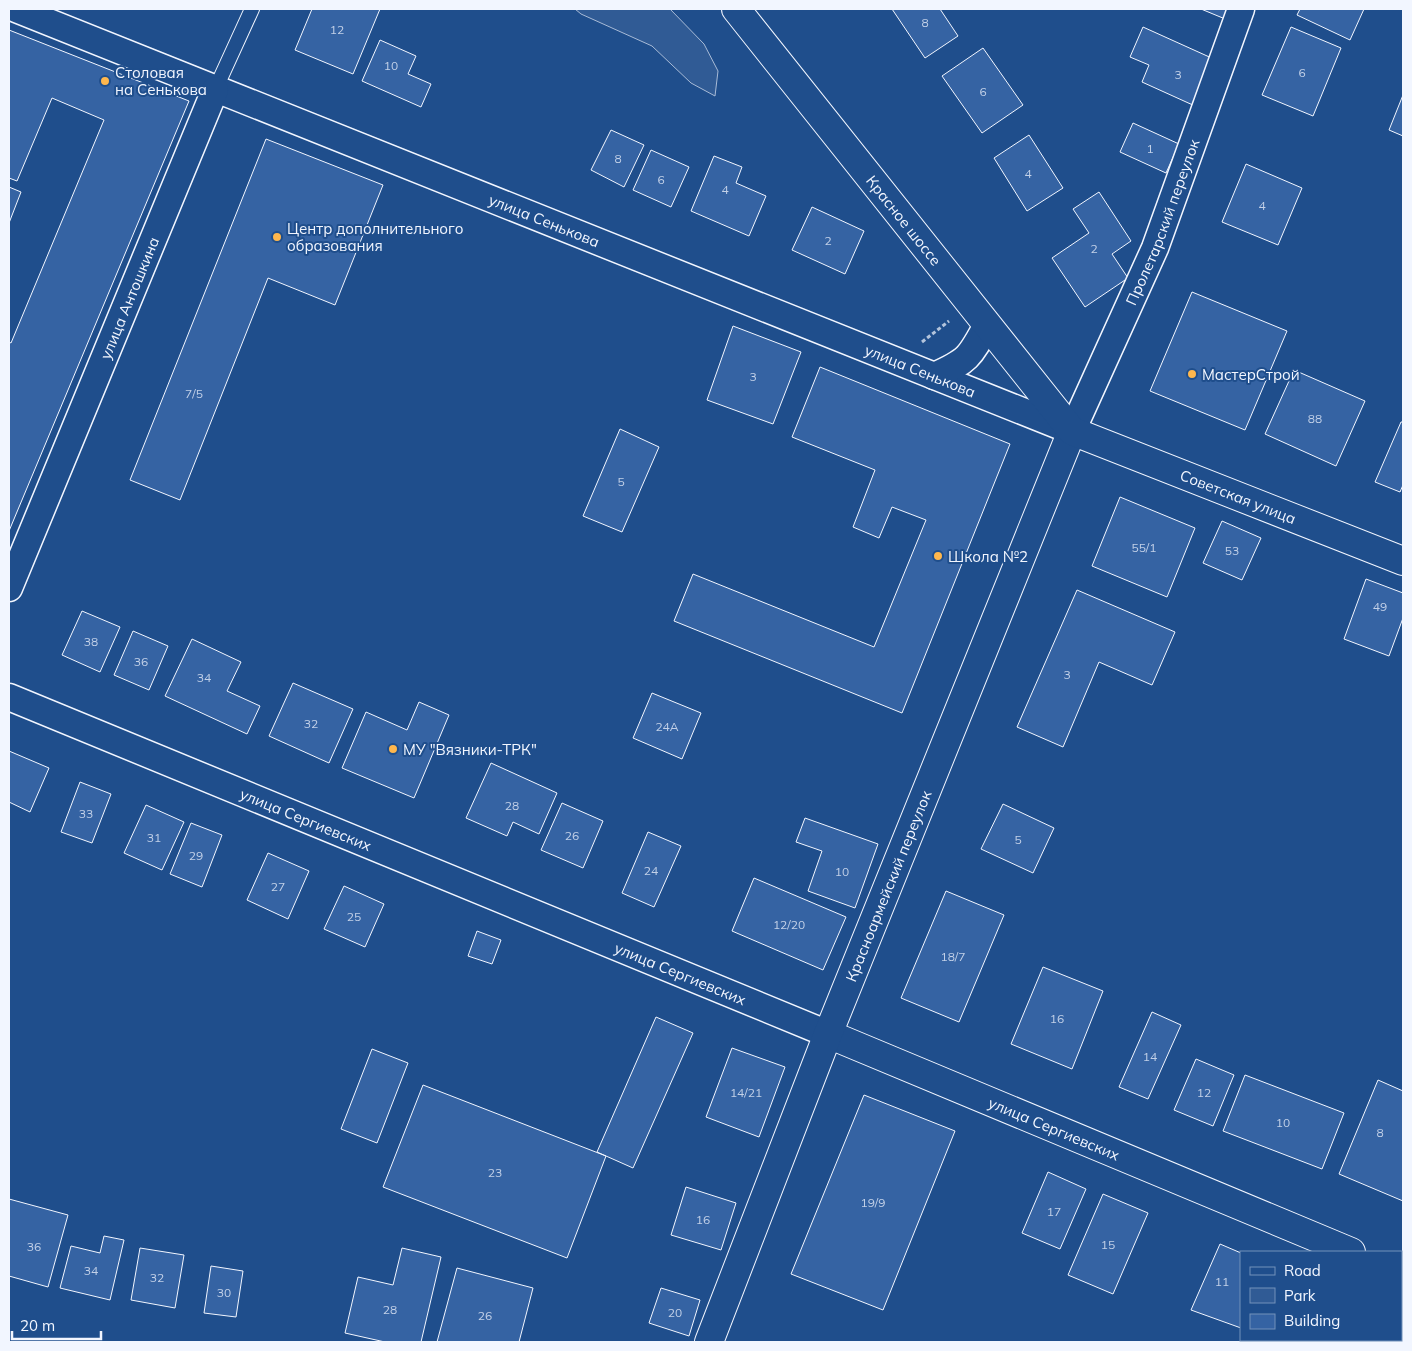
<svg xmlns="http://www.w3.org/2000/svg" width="1412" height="1351" font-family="Mulish,sans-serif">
<rect width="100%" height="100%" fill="#1f4e8c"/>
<path fill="#305b95" stroke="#a8bbd7" d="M 575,9 L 670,9 L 704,44 L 718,71 L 715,96 L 691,83 L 652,46 L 581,14 Z"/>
<path fill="#3563a3" stroke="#f2f6ff" d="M 312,9 L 380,9 L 353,74 L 295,50 Z
M 892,9 L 940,9 L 958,36 L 925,58 Z
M 1201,9 L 1235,9 L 1230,21 Z
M 1300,9 L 1364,9 L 1350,40 L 1297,15 Z
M 1143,27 L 1216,60 L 1195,106 L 1142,82 L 1149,65 L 1130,57 Z
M 1291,27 L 1341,48 L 1313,116 L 1262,95 Z
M 9,30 L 189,101 L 9,531 L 9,342 L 11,343 L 104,120 L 52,98 L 17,181 L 9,178 Z
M 380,40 L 416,56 L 408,74 L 431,84 L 421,107 L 362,81 Z
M 983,48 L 1023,105 L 982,133 L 942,76 Z
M 1403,95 L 1403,136 L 1389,130 Z
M 1133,123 L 1179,144 L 1166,173 L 1120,152 Z
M 611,130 L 644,145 L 624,187 L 591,170 Z
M 1029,135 L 1063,188 L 1027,211 L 994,158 Z
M 266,139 L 383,185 L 335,305 L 268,278 L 180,500 L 130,480 Z
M 651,150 L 689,167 L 671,207 L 633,190 Z
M 714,156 L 742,167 L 736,183 L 766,196 L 749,236 L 691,211 Z
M 1246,164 L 1302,188 L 1278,245 L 1222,222 Z
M 9,187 L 21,192 L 9,223 Z
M 1099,192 L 1131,241 L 1112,254 L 1128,278 L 1085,307 L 1052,258 L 1089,233 L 1073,209 Z
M 812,207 L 864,231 L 845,274 L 792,250 Z
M 1192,292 L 1287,331 L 1245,430 L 1150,391 Z
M 733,326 L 801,352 L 773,424 L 707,400 Z
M 820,367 L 1010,444 L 902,713 L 674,621 L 693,574 L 874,647 L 926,520 L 892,507 L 879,538 L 853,527 L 875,470 L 792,437 Z
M 1294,370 L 1365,401 L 1336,466 L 1265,434 Z
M 1401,422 L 1403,422 L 1403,485 L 1400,492 L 1375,482 Z
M 620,429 L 659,447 L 622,532 L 583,516 Z
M 1120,497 L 1195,528 L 1167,597 L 1092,566 Z
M 1222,521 L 1261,538 L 1242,580 L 1203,563 Z
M 1366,579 L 1403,593 L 1403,618 L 1389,656 L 1344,639 Z
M 1077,590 L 1175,632 L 1152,685 L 1099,662 L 1063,747 L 1017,727 Z
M 82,611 L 120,627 L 100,672 L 62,655 Z
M 133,631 L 168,646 L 149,690 L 114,675 Z
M 192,639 L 241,662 L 227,691 L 260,706 L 247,734 L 165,696 Z
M 293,683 L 353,709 L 329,763 L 269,736 Z
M 652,693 L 701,713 L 682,759 L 633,738 Z
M 419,702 L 449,715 L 414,798 L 342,768 L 366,712 L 407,730 Z
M 9,751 L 49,768 L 30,812 L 9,802 Z
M 491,763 L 557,793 L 539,834 L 513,822 L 507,836 L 466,818 Z
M 80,782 L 111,794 L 92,843 L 61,832 Z
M 562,803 L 603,821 L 583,868 L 541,850 Z
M 1003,804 L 1054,828 L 1033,873 L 981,849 Z
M 146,805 L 184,822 L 162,870 L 124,853 Z
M 805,818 L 878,844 L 855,908 L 808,891 L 822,851 L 796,842 Z
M 191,823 L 222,835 L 202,887 L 170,874 Z
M 648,832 L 681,846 L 654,907 L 622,893 Z
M 268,853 L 309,871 L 288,919 L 247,900 Z
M 754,878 L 846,917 L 823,970 L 732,931 Z
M 344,886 L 384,904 L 365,947 L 324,929 Z
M 946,891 L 1004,915 L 959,1022 L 901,998 Z
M 477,931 L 501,940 L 492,964 L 468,956 Z
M 1043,967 L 1103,991 L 1072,1069 L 1011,1044 Z
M 1152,1012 L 1181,1025 L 1148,1099 L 1119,1087 Z
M 656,1017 L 693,1033 L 633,1168 L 597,1152 Z
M 732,1048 L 785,1067 L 759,1137 L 706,1117 Z
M 372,1049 L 408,1063 L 377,1143 L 341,1129 Z
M 1196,1059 L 1234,1075 L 1213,1126 L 1174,1110 Z
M 1245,1075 L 1344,1113 L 1322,1169 L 1223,1131 Z
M 1378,1080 L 1403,1091 L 1403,1201 L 1339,1174 Z
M 423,1085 L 606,1156 L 567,1258 L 383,1187 Z
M 864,1095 L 955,1131 L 883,1310 L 791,1274 Z
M 1048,1172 L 1086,1189 L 1060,1249 L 1022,1233 Z
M 686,1187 L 736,1203 L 721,1250 L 671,1235 Z
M 1103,1194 L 1148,1213 L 1113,1294 L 1068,1275 Z
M 9,1199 L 68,1215 L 48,1287 L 9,1276 Z
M 104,1236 L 124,1240 L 110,1300 L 60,1288 L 71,1246 L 100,1253 Z
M 1220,1244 L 1241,1253 L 1241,1328 L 1191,1310 Z
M 140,1248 L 184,1255 L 175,1308 L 131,1300 Z
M 402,1248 L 441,1257 L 421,1342 L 385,1342 L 345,1333 L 358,1277 L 393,1285 Z
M 211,1266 L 243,1271 L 236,1317 L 204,1313 Z
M 457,1268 L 533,1288 L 519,1342 L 437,1342 Z
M 661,1288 L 700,1300 L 689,1336 L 649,1323 Z
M 1291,1340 L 1345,1340 L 1344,1342 L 1290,1342 Z"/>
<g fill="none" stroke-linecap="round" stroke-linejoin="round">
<g stroke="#f2f6ff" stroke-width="16">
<path id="service" d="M 215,90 L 252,9"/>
</g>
<g stroke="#f2f6ff" stroke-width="29">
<g id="minor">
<path id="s1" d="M 16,9 L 1072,431 L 1155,248 L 1241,9"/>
<path d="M 934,376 C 968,361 970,357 987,325"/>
<path id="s2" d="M 9,588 L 215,90"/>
<path id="s3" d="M 9,697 L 828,1034"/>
</g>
</g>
<g stroke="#f2f6ff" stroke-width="30">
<g id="tertiary">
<path id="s4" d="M 828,1034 L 1351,1252"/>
<path d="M 1401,1273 L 1403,1274"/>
<path id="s5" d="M 709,1342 L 828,1034 L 1072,431"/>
</g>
</g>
<g stroke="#f2f6ff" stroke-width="30">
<g id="secondary">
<path id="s6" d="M 736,9 L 1072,431 L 1403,561"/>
</g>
</g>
<path stroke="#b3c4dc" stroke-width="3" stroke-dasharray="4 2.5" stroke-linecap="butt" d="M 922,342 L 949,321"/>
<use href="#service" stroke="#1f4e8c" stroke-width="14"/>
<use href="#minor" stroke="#1f4e8c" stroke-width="26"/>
<use href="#tertiary" stroke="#1f4e8c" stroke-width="28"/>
<use href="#secondary" stroke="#1f4e8c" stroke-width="28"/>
</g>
<g fill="#ffb74d" stroke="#1f4e8c" stroke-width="2">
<circle cx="105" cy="81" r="5"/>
<circle cx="277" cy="237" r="5"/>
<circle cx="1192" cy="374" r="5"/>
<circle cx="938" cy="556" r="5"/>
<circle cx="393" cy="749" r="5"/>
</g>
<g text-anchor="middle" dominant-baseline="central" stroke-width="4" stroke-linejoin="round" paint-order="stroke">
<g font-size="12" fill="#c3d1e8">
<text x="925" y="22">8</text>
<text x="337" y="29">12</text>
<text x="391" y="65">10</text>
<text x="1302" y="72">6</text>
<text x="1178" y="74">3</text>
<text x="983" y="91">6</text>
<text x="1150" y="148">1</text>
<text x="618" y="158">8</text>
<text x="1028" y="173">4</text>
<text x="661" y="179">6</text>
<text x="725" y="189">4</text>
<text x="1262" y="205">4</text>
<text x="828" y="240">2</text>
<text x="1094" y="248">2</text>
<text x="753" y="376">3</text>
<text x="194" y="393">7/5</text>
<text x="1315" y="418">88</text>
<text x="621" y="481">5</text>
<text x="1144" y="547">55/1</text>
<text x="1232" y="550">53</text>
<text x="1380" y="606">49</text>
<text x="91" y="641">38</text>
<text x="141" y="661">36</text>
<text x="1067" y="674">3</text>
<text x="204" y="677">34</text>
<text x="311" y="723">32</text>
<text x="667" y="726">24А</text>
<text x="512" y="805">28</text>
<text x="86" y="813">33</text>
<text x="572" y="835">26</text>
<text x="154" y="837">31</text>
<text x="1018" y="839">5</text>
<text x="196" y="855">29</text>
<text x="651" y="870">24</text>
<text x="842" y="871">10</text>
<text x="278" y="886">27</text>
<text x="354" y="916">25</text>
<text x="789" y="924">12/20</text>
<text x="953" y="956">18/7</text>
<text x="1057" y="1018">16</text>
<text x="1150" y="1056">14</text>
<text x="746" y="1092">14/21</text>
<text x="1204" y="1092">12</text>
<text x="1283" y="1122">10</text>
<text x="1380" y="1132">8</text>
<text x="495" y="1172">23</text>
<text x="873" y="1202">19/9</text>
<text x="1054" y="1211">17</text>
<text x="703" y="1219">16</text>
<text x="1108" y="1244">15</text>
<text x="34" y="1246">36</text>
<text x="91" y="1270">34</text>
<text x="157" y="1277">32</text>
<text x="1222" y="1281">11</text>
<text x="224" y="1292">30</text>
<text x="390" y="1309">28</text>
<text x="675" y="1312">20</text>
<text x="485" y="1315">26</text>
</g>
<g font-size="15" fill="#f2f6ff" stroke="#1f4e8c" text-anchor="start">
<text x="115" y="72">Столовая<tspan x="115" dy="17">на Сенькова</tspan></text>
<text x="287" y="228">Центр дополнительного<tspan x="287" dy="17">образования</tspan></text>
<text x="1202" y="374">МастерСтрой</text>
<text x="948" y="556">Школа №2</text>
<text x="403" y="749">МУ "Вязники-ТРК"</text>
</g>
<g font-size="15" fill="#f2f6ff" stroke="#1f4e8c">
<text stroke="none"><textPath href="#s6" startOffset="270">Красное шоссе</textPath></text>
<text stroke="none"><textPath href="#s1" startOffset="569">улица Сенькова</textPath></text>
<text stroke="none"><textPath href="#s1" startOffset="1365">Пролетарский переулок</textPath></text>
<text stroke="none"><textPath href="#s2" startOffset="314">улица Антошкина</textPath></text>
<text stroke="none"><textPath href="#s1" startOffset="974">улица Сенькова</textPath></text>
<text stroke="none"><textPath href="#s6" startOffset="718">Советская улица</textPath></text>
<text stroke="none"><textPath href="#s3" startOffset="321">улица Сергиевских</textPath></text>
<text stroke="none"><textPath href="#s5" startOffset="490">Красноармейский переулок</textPath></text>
<text stroke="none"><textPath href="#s3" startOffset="726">улица Сергиевских</textPath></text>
<text stroke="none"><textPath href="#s4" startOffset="245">улица Сергиевских</textPath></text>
</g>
</g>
<rect width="1412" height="1351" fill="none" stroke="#f2f6ff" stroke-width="20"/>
<rect x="1240" y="1251" width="162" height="90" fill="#1f4e8c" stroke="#7391ba"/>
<rect x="1250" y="1267" width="25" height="8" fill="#1f4e8c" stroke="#7391ba"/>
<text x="1284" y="1276" font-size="15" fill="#f2f6ff">Road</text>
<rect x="1250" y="1288" width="25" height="15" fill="#305b95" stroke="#7391ba"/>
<text x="1284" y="1301" font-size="15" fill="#f2f6ff">Park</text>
<rect x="1250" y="1314" width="25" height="15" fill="#3563a3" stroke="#7391ba"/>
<text x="1284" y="1326" font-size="15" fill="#f2f6ff">Building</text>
<path d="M12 1331v8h89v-8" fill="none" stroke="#f2f6ff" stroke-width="2.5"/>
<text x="20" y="1331" font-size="15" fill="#f2f6ff" stroke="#1f4e8c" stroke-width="4" paint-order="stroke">20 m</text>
</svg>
